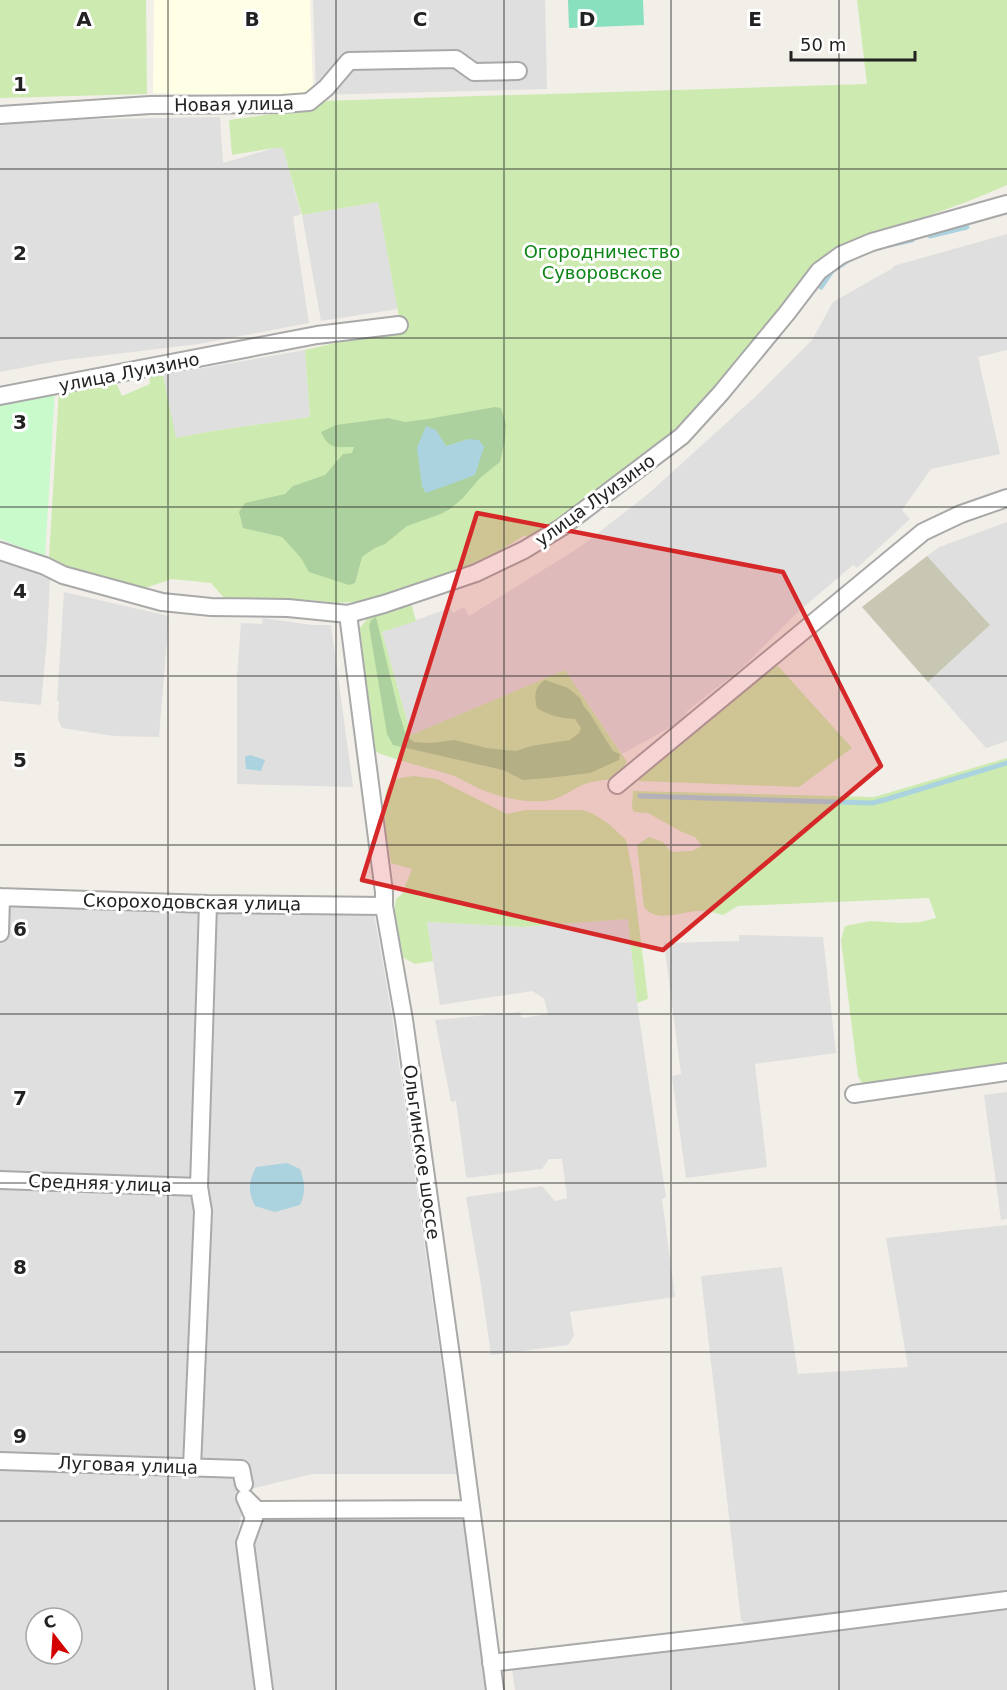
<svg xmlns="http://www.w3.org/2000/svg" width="1007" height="1690" font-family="'DejaVu Sans',sans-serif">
<rect width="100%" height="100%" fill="#f2efe9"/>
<path fill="#e0dfdf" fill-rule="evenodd" d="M 313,0 L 545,0 L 547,89 L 316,95 Z
M 220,117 L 223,163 L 274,148 L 283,148 L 301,214 L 293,217 L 309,323 L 199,344 L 57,361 L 0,372 L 0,121 Z
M 378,202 L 398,309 L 321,321 L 302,215 Z
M 1007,234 L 1007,350 L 978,357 L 1000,454 L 931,469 L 902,510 L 910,519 L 857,568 L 853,565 L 799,611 L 743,667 L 686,712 L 689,717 L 622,754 L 565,670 L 411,735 L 382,632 L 450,608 L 453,613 L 464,607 L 469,616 L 580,547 L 648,494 L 755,397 L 812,340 L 833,302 L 893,268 L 893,266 Z
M 305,350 L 310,417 L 212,431 L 175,439 L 163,375 Z
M 1007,522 L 1007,741 L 986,748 L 928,682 L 990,625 L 927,556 L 939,547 Z
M 0,559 L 50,579 L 47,639 L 41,705 L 0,701 Z
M 64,592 L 169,616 L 159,737 L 114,736 L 62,728 L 58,720 L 59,701 L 57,701 Z
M 263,618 L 312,625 L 331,625 L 353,787 L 237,784 L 237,677 L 241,623 L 262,624 Z
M 0,905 L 374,913 L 392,1016 L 457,1474 L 312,1474 L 247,1490 L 235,1543 L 255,1690 L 0,1690 ZM 36,1618 L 72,1618 L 72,1654 L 36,1654 Z
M 628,919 L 637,1003 L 666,1197 L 662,1199 L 675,1297 L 570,1312 L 574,1336 L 568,1345 L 491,1355 L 480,1279 L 466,1197 L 542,1186 L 555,1201 L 567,1198 L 562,1159 L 549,1159 L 542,1169 L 467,1178 L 466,1176 L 456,1101 L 451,1102 L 435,1020 L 520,1012 L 522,1018 L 548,1014 L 544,998 L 532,991 L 440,1005 L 427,922 L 522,927 Z
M 739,935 L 823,937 L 836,1053 L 755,1064 L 767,1167 L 686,1178 L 672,1076 L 681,1074 L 664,943 L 739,941 Z
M 1007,1092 L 1007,1219 L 1001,1220 L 984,1095 Z
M 1007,1225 L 1007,1690 L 515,1690 L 511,1661 L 752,1630 L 741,1620 L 701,1276 L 782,1267 L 798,1374 L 908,1367 L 886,1238 Z
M 313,1513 L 463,1518 L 486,1690 L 274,1690 L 252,1543 L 261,1520 Z"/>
<path fill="#ffffe5" d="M 154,0 L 310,0 L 313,89 L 301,97 L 153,93 Z"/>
<path fill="#c7c7b4" d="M 927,556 L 990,625 L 928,682 L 862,607 Z"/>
<path fill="#cdebb0" d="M 0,0 L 146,0 L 147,94 L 0,98 Z
M 857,0 L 1007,0 L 1007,185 C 978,198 948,209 918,219 C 886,230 851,240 822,259 C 802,272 791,297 777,315 C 756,343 733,370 709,395 C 657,451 592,496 529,539 L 525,535 L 489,557 L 427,582 L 366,601 L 337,603 L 311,600 L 225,599 L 211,583 L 172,579 L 142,589 L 84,574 L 62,566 L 62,563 L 49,558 L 59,390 L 115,380 L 122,396 L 150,384 L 149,373 L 163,375 L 176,438 L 212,431 L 310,417 L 305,350 L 401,328 L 378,202 L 302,215 L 283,148 L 274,148 L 232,155 L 229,120 L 306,109 L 321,101 L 867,84 Z
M 411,603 L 416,621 L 382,632 L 411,735 L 565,670 L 627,762 C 611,787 607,776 585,784 C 574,788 563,797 552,800 C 528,804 501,798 480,789 C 470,785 461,778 451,775 C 426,767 401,762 376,752 L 367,714 L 366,682 L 360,628 L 370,615 Z
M 773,665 L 779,667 L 852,748 L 799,787 L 639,781 L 635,776 Z
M 1007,758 L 1007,1068 L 863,1085 L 858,1076 L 841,940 L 845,926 L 871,921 L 902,923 L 920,922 L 936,918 L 929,898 L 738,906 L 723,915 C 715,913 707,910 699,911 C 682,911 657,924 644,907 L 637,845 L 649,837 L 663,842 L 671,852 L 692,851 L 702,846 L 695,837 L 682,832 L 648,813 L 634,812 L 632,808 L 633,791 L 874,797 Z
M 414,776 L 437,779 L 507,814 L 526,810 L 582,810 L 592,813 L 609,824 L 626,840 L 632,869 L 648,999 L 637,1003 L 628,919 L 522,927 L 427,922 L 433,961 L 415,964 L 402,957 L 394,912 L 396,899 L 402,894 L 412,869 L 391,863 C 389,845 377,795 391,783 C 397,777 407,777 414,776 Z"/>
<path fill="#add19e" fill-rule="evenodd" d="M 495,407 L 501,408 L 506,424 L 505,440 L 500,462 L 480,478 L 463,498 L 450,509 L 441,514 L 407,526 L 385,544 L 375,548 L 362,557 L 355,583 L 349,585 L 309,572 L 301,558 L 282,537 L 243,528 L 239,512 L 245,503 L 285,494 L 293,486 L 325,475 L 343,454 L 352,453 L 354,447 C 336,447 329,450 321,432 L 336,425 L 388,418 L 405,422 L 428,419 ZM 436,430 L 446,446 L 469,439 L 426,493 L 422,486 Z
M 376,617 L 398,709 L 406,736 L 414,742 L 431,743 L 454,740 L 487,748 L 516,751 L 531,746 L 570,740 L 579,733 L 581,728 L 575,719 C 561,718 550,716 537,708 C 534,697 534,687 545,680 L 568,688 L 580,698 L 583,705 L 590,714 L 613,751 L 620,754 L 619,760 L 590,773 L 548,778 L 523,780 L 503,770 L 393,745 L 387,734 L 369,626 L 371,620 Z"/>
<path fill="#c8facc" d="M 55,390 L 45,557 L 0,539 L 0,400 Z"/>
<path fill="#88e0be" d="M 568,0 L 643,0 L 644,25 L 569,28 Z"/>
<path fill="#aad3df" d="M 426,426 L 436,430 L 446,446 L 469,439 L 479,440 L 484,447 L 475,475 L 426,493 L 422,486 L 417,448 Z
M 250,755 L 265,760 L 261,771 L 246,769 L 245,757 Z
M 287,1163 L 300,1169 C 305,1182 306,1192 300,1205 L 275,1212 L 255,1206 C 247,1190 249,1182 256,1167 Z"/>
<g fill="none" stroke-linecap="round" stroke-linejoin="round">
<path stroke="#aad3df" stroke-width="5" d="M 930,236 L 967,227
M 889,245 L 912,240
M 821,287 L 832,271 L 852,258
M 640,796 L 872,803 L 884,800 L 1007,763"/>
<g stroke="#a9a9a9" stroke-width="20">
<path id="minor" d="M 0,115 L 150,105 L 282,104 L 309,102 L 326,88 L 349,61 L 456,59 L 474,72 L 518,71
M 0,396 L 317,335 L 399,325
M 0,551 L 45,566 L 63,575 L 162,602 L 211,607 L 288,608 L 348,614 L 384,604 L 476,573 L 524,550 L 562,527 L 682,436 L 721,393 L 787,313 L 819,271 L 841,255 L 872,242 L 1007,204
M 348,614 L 384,892 L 384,906 L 404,1020 L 453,1370 L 495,1690
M 617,785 L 923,532 L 961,514 L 1007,498
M 0,897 L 208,904 L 384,906
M 0,933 L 1,897
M 854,1094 L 1007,1072
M 0,1180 L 199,1187
M 0,1461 L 241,1469 L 244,1484
M 192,1467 L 203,1211 L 199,1187 L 208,904
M 245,1498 L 257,1510 L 471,1509
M 246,1500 L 254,1518 L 245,1543 L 264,1690
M 491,1663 L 740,1634 L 1007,1600"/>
</g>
<use href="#minor" stroke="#fff" stroke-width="16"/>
</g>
<path fill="#d62828" fill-opacity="0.2" stroke="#d62828" stroke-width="4.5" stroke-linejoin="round" d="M 477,513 L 783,572 L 881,766 L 663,950 L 362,880 Z"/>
<path fill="none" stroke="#222" stroke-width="1.5" stroke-opacity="0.55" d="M 168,0 L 168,1690M 336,0 L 336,1690M 504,0 L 504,1690M 671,0 L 671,1690M 839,0 L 839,1690M 0,169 L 1007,169M 0,338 L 1007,338M 0,507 L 1007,507M 0,676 L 1007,676M 0,845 L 1007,845M 0,1014 L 1007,1014M 0,1183 L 1007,1183M 0,1352 L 1007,1352M 0,1521 L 1007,1521"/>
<g text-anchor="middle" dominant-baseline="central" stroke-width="6" stroke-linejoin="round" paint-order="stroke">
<g font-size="18" fill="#222" stroke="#fff">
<text transform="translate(234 104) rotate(-1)">Новая улица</text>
<text transform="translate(129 372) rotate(-11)">улица Луизино</text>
<text transform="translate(595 500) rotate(-36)">улица Луизино</text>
<text transform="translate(192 902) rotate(1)">Скороходовская улица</text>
<text transform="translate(422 1152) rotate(82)">Ольгинское шоссе</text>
<text transform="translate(100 1183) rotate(2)">Средняя улица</text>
<text transform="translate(128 1465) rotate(2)">Луговая улица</text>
</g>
<g font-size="18" fill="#0c8416" stroke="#fff">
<text x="602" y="251">Огородничество<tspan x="602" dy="21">Суворовское</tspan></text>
</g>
</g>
<g font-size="20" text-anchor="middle" font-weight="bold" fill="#222" stroke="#fff" stroke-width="6" stroke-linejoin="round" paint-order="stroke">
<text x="84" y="26">A</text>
<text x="252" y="26">B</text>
<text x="420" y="26">C</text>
<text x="587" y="26">D</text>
<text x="755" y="26">E</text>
<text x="20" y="91">1</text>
<text x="20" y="260">2</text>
<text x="20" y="429">3</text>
<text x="20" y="598">4</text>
<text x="20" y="767">5</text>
<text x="20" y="936">6</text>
<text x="20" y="1105">7</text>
<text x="20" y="1274">8</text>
<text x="20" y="1443">9</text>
</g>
<g transform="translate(54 1636) rotate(343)"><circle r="28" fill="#ffffff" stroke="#a7a7a7" stroke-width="1.5"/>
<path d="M0-4.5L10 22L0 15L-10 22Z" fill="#d40000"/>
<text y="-9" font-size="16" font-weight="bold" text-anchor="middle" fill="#222222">С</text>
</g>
<path d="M791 51v9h124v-9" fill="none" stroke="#222222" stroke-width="3"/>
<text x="800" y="51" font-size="18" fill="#222222" stroke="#ffffff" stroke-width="4.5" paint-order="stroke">50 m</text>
</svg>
